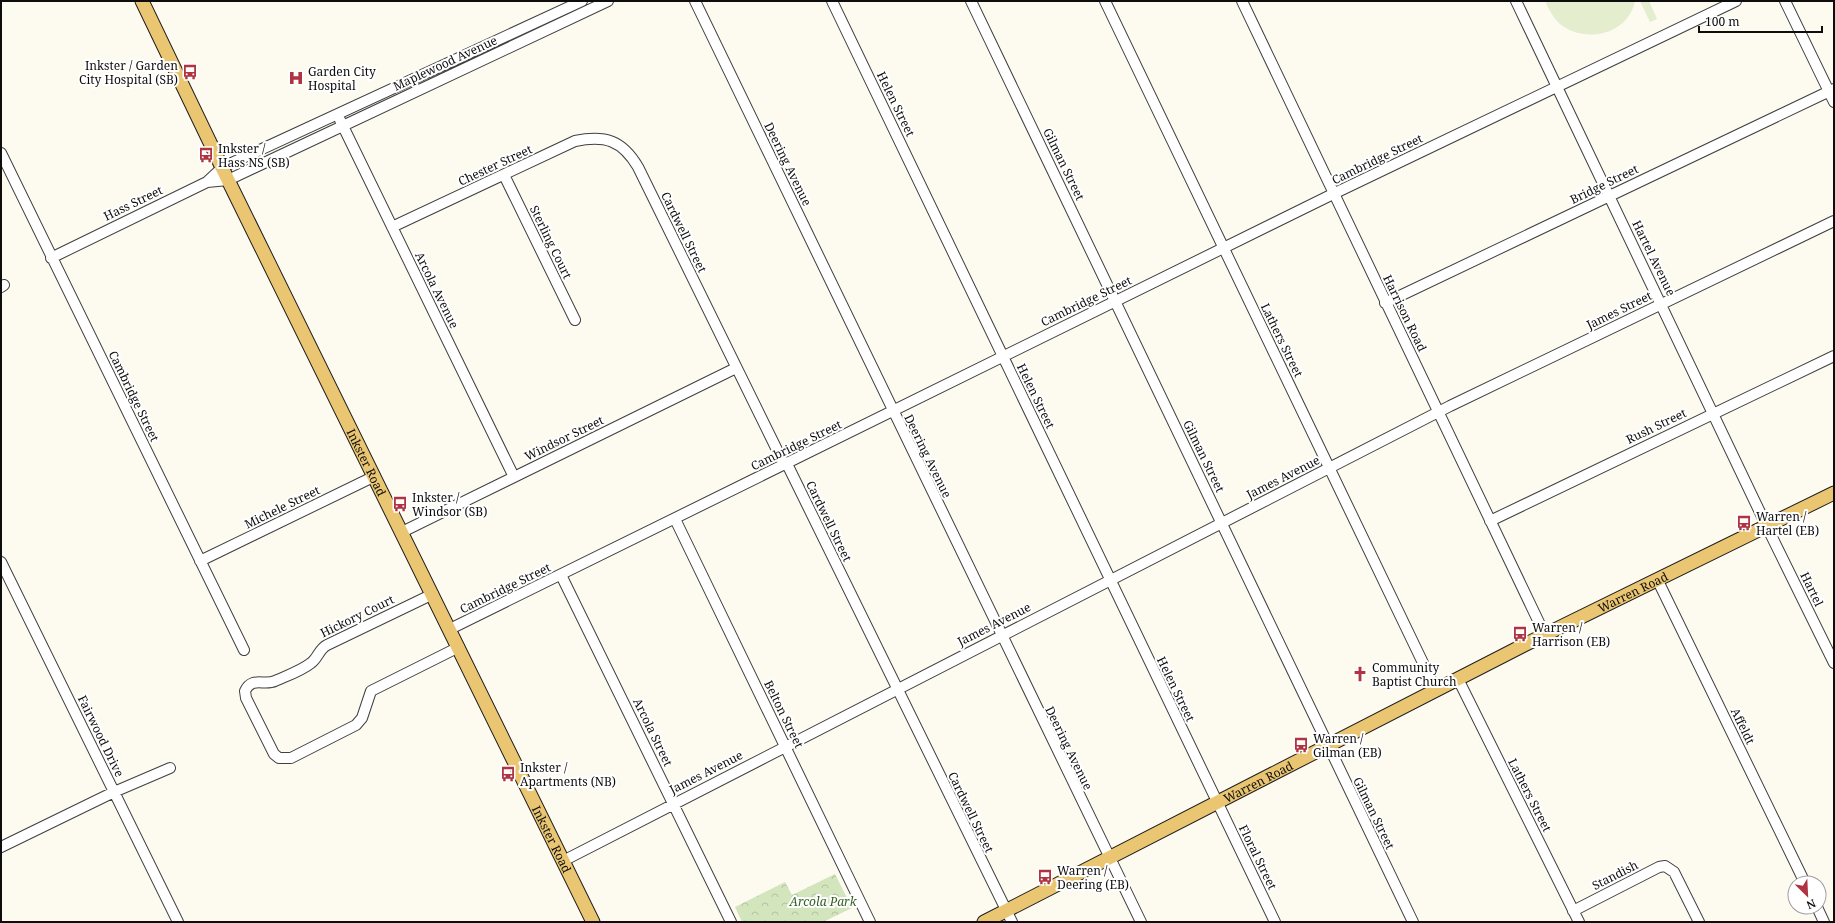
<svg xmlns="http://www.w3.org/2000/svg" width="1835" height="923" font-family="'Noto Serif',serif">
<defs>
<pattern id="park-crowns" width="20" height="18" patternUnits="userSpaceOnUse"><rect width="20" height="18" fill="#d3e5bc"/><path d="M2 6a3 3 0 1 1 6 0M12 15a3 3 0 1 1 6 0" fill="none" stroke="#b4c3a0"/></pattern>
</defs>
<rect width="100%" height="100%" fill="#fdfaef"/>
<path fill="url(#park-crowns)" d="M 835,874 L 852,908 L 823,922 L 742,922 L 735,907 L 785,882 L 792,895 Z"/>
<path fill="#e4edcd" d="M 1545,1 L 1635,1 C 1628,35 1585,44 1560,24 C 1553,18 1549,9 1545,1 Z
M 1640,1 L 1649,1 L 1657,19 L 1650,22 Z"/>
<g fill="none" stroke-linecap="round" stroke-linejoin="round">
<g stroke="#404040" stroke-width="12">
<path id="minor" d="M 695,1 L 1141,922
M 832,1 L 1275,922
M 971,1 L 1413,922
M 1105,1 L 1436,690
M 1242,1 L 1545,635
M 1516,1 L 1767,527 L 1834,663
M 1785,1 L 1834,102
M 340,120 L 514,477
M 1,153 L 244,650
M 504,175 L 575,320
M 207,182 L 223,167 L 582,1
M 392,227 L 575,141 C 605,135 622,140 638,167 L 782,460 L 789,468 L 1012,922
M 51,258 L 207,182 L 228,180 L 608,1
M 1,287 L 4,285
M 1385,303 L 1834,89
M 675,519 L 870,922
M 1490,521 L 1834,356
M 402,532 L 736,368
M 200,561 L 375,476
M 1,562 L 178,922
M 561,575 L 731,922
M 1658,581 L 1805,883
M 433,594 L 327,645 C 319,649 318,658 311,663 C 301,671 286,676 275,681 C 264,686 252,676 245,691 L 246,698 L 274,754 L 279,758 L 291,758 L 356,725 L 362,718 L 371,691 L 459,647
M 450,629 L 1333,194 L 1736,1
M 1458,679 L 1579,922
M 1,847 L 114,792 L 170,768
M 563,861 L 1450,406 L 1834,221
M 1817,907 L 1824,922
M 1573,911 L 1659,867 L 1665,866 L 1674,872 L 1699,922"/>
</g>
<g stroke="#1e1e1e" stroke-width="15">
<g id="major">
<path id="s1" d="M 142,1 L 228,180 L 593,922"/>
<path id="s2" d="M 984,922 L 1526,644 L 1834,493"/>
</g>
</g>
<use href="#minor" stroke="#fff" stroke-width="10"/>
<use href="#major" stroke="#ebc672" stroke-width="13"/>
</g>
<defs>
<g id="bus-bare" transform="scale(1.2)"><path d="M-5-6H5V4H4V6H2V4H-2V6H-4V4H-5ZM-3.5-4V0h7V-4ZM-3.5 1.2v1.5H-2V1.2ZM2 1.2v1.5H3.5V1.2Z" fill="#af3340" stroke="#fff" stroke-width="2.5" paint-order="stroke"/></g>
<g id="hospital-bare" transform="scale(1.2)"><path d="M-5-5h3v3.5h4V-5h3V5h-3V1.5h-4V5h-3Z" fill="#af3340" stroke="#fff" stroke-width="2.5" paint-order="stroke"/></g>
<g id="church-bare" transform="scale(1.2)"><path d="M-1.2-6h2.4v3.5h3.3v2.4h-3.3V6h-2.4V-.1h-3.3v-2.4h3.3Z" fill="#af3340" stroke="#fff" stroke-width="2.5" paint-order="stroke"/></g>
</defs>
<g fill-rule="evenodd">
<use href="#bus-bare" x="190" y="72"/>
<use href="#hospital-bare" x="296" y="78"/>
<use href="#bus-bare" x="206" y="155"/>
<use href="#bus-bare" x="400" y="504"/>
<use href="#bus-bare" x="1744" y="523"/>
<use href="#bus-bare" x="1520" y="634"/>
<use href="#church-bare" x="1360" y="674"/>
<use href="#bus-bare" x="1301" y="745"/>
<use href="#bus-bare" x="508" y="774"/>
<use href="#bus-bare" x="1045" y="877"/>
</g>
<g text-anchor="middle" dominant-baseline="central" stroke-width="4" stroke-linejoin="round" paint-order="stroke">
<g font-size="12" fill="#0d0d0d" stroke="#fff">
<text transform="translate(445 63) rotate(-25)">Maplewood Avenue</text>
<text transform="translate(896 104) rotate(64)">Helen Street</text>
<text transform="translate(1377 159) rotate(-26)">Cambridge Street</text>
<text transform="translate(788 164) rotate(64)">Deering Avenue</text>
<text transform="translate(1064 164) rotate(64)">Gilman Street</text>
<text transform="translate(495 165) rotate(-25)">Chester Street</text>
<text transform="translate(1604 184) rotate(-26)">Bridge Street</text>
<text transform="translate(133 203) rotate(-26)">Hass Street</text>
<text transform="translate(684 232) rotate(64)">Cardwell Street</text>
<text transform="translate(551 242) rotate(64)">Sterling Court</text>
<text transform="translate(1654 258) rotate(64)">Hartel Avenue</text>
<text transform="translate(437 290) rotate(64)">Arcola Avenue</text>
<text transform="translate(1086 301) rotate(-26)">Cambridge Street</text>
<text transform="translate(1619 310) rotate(-26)">James Street</text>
<text transform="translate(1405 313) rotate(64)">Harrison Road</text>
<text transform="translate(1282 340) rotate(64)">Lathers Street</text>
<text transform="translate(134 396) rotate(64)">Cambridge Street</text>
<text transform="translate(1036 396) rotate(64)">Helen Street</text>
<text transform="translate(1656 426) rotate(-26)">Rush Street</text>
<text transform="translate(564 438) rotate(-26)">Windsor Street</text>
<text transform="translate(796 445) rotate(-26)">Cambridge Street</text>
<text transform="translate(928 456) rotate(64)">Deering Avenue</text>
<text transform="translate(1204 456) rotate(64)">Gilman Street</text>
<text stroke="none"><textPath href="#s1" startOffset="513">Inkster Road</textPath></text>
<text transform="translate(1283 477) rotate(-27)">James Avenue</text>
<text transform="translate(282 507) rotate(-26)">Michele Street</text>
<text transform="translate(829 521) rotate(64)">Cardwell Street</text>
<text transform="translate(505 588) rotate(-26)">Cambridge Street</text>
<text transform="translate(1812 589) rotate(64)">Hartel</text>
<text stroke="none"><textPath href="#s2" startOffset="728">Warren Road</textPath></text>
<text transform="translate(357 616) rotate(-26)">Hickory Court</text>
<text transform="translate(994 624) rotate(-27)">James Avenue</text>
<text transform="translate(1176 689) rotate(64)">Helen Street</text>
<text transform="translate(784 714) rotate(64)">Belton Street</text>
<text transform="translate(1743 726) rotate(64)">Affeldt</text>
<text transform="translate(653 732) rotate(64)">Arcola Street</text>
<text transform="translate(101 736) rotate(64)">Fairwood Drive</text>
<text transform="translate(1069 748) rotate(64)">Deering Avenue</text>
<text transform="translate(706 772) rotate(-27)">James Avenue</text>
<text stroke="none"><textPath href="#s2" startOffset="308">Warren Road</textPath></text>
<text transform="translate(1530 795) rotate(63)">Lathers Street</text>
<text transform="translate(971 812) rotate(64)">Cardwell Street</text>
<text transform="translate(1374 813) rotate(64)">Gilman Street</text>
<text stroke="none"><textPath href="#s1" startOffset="933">Inkster Road</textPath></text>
<text transform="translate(1258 857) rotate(64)">Floral Street</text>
<text transform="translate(1615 875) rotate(-27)">Standish</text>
</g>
<g font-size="12" fill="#0d0d0d" stroke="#fff" text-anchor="start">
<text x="178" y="65" text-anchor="end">Inkster / Garden<tspan x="178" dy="14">City Hospital (SB)</tspan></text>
<text x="308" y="71">Garden City<tspan x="308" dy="14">Hospital</tspan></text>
<text x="218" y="148">Inkster /<tspan x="218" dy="14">Hass NS (SB)</tspan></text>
<text x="412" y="497">Inkster /<tspan x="412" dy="14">Windsor (SB)</tspan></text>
<text x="1756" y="516">Warren /<tspan x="1756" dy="14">Hartel (EB)</tspan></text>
<text x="1532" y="627">Warren /<tspan x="1532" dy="14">Harrison (EB)</tspan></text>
<text x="1372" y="667">Community<tspan x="1372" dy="14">Baptist Church</tspan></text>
<text x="1313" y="738">Warren /<tspan x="1313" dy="14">Gilman (EB)</tspan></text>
<text x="520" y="767">Inkster /<tspan x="520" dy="14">Apartments (NB)</tspan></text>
<text x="1057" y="870">Warren /<tspan x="1057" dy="14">Deering (EB)</tspan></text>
</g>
<g font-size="12" font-style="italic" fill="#345e24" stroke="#fff">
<text x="823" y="901">Arcola Park</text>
</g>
</g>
<rect width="1835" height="923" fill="none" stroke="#0d0d0d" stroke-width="4"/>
<g transform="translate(1807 895) rotate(156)"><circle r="19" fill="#ffffff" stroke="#9e9e9e"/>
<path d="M0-3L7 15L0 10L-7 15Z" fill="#af3340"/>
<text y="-6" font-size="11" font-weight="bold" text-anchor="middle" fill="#0d0d0d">N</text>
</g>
<path d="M1699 26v6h123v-6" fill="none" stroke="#0d0d0d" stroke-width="2"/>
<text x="1705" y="26" font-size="12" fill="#0d0d0d" stroke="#ffffff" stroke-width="3" paint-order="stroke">100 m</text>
</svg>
